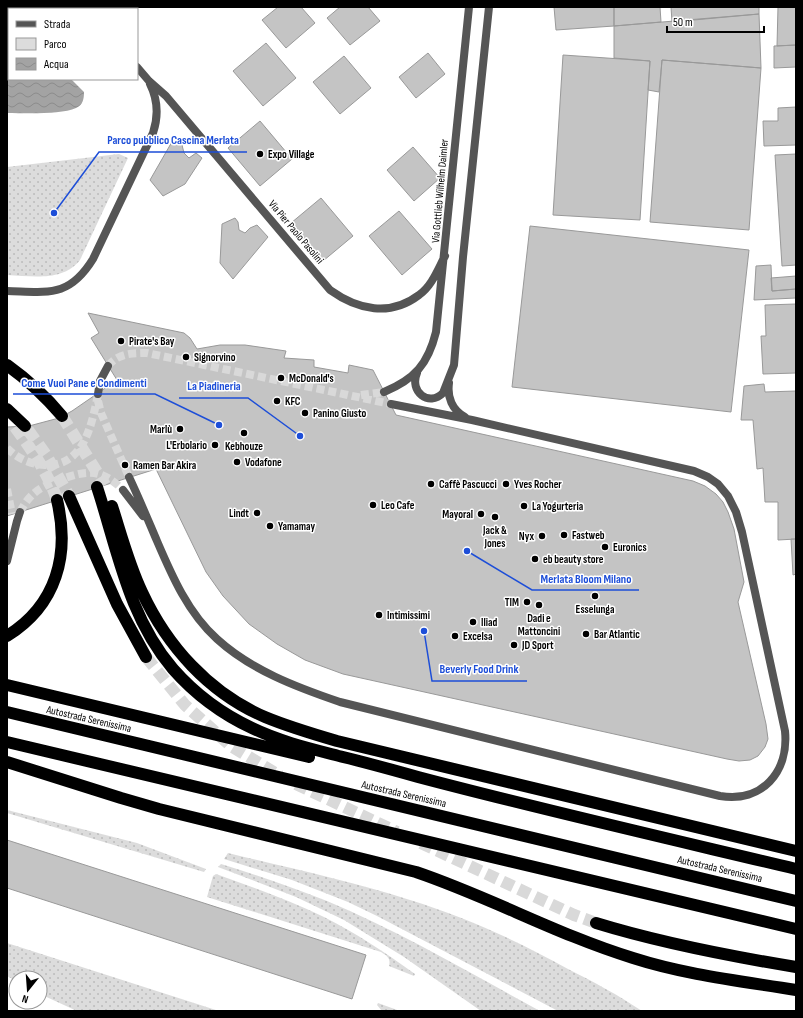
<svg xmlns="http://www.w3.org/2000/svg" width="803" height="1018" font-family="'Sofia Sans Condensed',sans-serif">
<defs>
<pattern id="green-dots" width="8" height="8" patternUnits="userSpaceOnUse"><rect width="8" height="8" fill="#dcdcdc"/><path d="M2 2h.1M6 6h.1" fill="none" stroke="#bbb" stroke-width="1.8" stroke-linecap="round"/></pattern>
<pattern id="water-waves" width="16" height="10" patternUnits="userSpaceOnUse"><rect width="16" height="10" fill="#a3a3a3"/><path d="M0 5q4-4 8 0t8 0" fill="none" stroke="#8b8b8b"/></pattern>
</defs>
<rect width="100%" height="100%" fill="#fff"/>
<path fill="url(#green-dots)" d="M 119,154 L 128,158 L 80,260 C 63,282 32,276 7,275 L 7,167 Z
M 7,810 L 137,843 L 206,869 L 204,872 L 7,813 Z
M 228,853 C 289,868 351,881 410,900 C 465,917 518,941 568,969 C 594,982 618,995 642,1011 L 558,1011 L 377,916 L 348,902 L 292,880 L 224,859 Z
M 221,864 C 257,875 292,887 327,901 C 401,932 470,973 540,1011 L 481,1011 L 404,957 L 344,920 L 296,897 L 218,867 Z
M 216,874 C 252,887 289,900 324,917 C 356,933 386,953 415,974 L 414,976 L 389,966 C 391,958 387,956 381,952 L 207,897 L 213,876 Z
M 7,943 L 219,1011 L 77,1011 L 40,994 L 40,978 L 16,978 L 16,981 L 7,976 Z
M 378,1003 L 400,1011 L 382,1011 L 377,1005 Z"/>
<path fill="url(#water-waves)" d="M 7,7 L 22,7 L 22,9 L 9,9 L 9,79 L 71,79 L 84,92 C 84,99 83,105 76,108 C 61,115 24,113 7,113 Z"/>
<path fill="#c4c4c4" stroke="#999" d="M 278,7 L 301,7 L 315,23 L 286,48 L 262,20 Z
M 340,7 L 368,7 L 380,21 L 350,45 L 327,18 Z
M 554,7 L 614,7 L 614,26 L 556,30 Z
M 614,7 L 660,7 L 661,22 L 614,26 Z
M 671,7 L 759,7 L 759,14 L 672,22 Z
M 778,7 L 796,7 L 796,45 L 777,46 Z
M 759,14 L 761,68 L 662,60 L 659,92 L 648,90 L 650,61 L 614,58 L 614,26 Z
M 266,43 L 296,78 L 263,106 L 233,71 Z
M 796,45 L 796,67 L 774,68 L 774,46 Z
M 428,53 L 445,74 L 416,98 L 399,77 Z
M 563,55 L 650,61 L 640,220 L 553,215 Z
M 344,56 L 371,88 L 340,114 L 313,82 Z
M 662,60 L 761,68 L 749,230 L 650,222 Z
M 796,107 L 796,145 L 764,146 L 763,121 L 778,121 L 778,108 Z
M 260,121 L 292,159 L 260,186 L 228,148 Z
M 173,140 L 182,145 L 184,153 L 189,158 L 196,153 L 202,158 L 185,184 L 163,196 L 150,180 Z
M 413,147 L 440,178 L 414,201 L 387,170 Z
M 796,154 L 796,265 L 782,266 L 775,155 Z
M 321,198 L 353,236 L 323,261 L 291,223 Z
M 399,211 L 432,249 L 402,275 L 369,236 Z
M 235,218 L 238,222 L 239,230 L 245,233 L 250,228 L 257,225 L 268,237 L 233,279 L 220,263 L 222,224 Z
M 530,226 L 749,250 L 731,412 L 512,387 Z
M 771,265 L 772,291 L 796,289 L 796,298 L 754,300 L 756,266 Z
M 796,276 L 796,289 L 772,291 L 771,278 Z
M 796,304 L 796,373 L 763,374 L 761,336 L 766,336 L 765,305 Z
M 88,313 L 184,333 L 190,338 L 197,349 L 220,345 L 245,345 L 286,351 L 284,358 L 314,360 L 314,367 L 348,373 L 349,365 L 373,370 L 396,415 L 693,481 L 705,486 L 716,494 L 723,502 L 728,512 L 734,529 L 744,582 L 738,602 L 766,724 L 768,739 L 765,747 L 758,756 L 750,760 L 739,761 L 727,759 L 343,674 L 305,660 L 277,644 L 249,624 L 223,596 L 206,572 L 156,469 L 7,516 L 7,427 L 29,426 L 59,418 L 72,411 L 117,380 L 91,338 L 99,333 Z
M 764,384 L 765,392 L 796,391 L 796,539 L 778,540 L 778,502 L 765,502 L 763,468 L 757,469 L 753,420 L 741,420 L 744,386 Z
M 791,539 L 796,539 L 796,574 L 793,575 Z
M 7,840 L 366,955 L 352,999 L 7,888 Z"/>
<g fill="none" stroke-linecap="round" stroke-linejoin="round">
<path stroke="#d9d9d9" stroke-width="8" stroke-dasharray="8 4" stroke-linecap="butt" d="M 108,366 C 118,353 133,353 147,353 L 391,404
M 361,395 L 384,392
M 98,401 L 101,413 L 129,477
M 7,448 C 18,459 30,464 45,465 C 84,467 92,424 98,394
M 7,489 L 12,514
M 20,512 C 30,493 40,487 59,480 C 87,470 101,468 123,490"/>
<path stroke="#d9d9d9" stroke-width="12" stroke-dasharray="12 6" stroke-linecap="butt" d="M 62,416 L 105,485
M 15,427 C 32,450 48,473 57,500
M 28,430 L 46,455 L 69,496
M 146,657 L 185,705 L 231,746 L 280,776
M 296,784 L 397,832
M 421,843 L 574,915 L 596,923"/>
<path stroke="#555" stroke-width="8" d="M 86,7 L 88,9
M 137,67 L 149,81 L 166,96 L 330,290 C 358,310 390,317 419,295 C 432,286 438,269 445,256
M 7,291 C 48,292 69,298 93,259 L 153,133 C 159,115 158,100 150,84
M 417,373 C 409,392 429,407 443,393 L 454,365 L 463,257 L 489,7
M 449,383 C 447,397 452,410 465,417
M 384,392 C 415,379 428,364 436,332 L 469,7
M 98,394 L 100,381 L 108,366
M 129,477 C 139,498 148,520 157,541 C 172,576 188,613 217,639 C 251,670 296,687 340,702 L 720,796 C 762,803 789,772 785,731 L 742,532 L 736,512 L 728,496 L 718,484 L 708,477 L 694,471 L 472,420 L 391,404
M 123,490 L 143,516
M 7,561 L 17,521 L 20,512"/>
<path stroke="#000" stroke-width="12" d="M 7,365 C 28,380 46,397 62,416
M 7,409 L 25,426
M 97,487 C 118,551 128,616 173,669 C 195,694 222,714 252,728 C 281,742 312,749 343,757 C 368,763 393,770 418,777 C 543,810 670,839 796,869
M 69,496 L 117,604 L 146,657
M 112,506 C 121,534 129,565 142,592 C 167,646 209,693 265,717 C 289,727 313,734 337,741 L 796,851
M 7,636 C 57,605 70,554 57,500
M 7,685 L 309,757
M 7,712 L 796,901
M 7,742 L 796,929
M 7,762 L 121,798 L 159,809 L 416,872 C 490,897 558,935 633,958 C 686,975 741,981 796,990
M 596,923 C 661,943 729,956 796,967"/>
</g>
<g fill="#000" stroke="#fff" stroke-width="1.5">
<circle cx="260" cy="154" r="4"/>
<circle cx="121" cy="341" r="4"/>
<circle cx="186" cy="357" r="4"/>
<circle cx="281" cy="378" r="4"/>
<circle cx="277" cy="401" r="4"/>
<circle cx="305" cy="413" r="4"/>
<circle cx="180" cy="429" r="4"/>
<circle cx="244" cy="433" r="4"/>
<circle cx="215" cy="445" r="4"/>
<circle cx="237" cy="462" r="4"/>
<circle cx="125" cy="465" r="4"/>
<circle cx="431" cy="484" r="4"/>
<circle cx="506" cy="484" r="4"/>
<circle cx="373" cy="505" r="4"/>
<circle cx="524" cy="506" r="4"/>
<circle cx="257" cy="513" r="4"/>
<circle cx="481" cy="514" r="4"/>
<circle cx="495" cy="517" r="4"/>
<circle cx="270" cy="526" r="4"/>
<circle cx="564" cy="535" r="4"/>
<circle cx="542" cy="536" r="4"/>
<circle cx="605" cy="547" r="4"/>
<circle cx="535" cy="559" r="4"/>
<circle cx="595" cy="596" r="4"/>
<circle cx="527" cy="602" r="4"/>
<circle cx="539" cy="605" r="4"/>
<circle cx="379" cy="615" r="4"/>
<circle cx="473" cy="622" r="4"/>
<circle cx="586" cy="634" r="4"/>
<circle cx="455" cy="636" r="4"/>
<circle cx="514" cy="645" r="4"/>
</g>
<g text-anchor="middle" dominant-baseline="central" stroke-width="3" stroke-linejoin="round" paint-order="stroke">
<g font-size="11" font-weight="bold" fill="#000" stroke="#fff" text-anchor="start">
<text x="268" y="154">Expo Village</text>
<text x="129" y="341">Pirate's Bay</text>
<text x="194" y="357">Signorvino</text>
<text x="289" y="378">McDonald's</text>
<text x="285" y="401">KFC</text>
<text x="313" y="413">Panino Giusto</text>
<text x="172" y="429" text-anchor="end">Marlù</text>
<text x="207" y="445" text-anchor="end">L'Erbolario</text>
<text x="244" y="446" text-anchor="middle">Kebhouze</text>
<text x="245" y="462">Vodafone</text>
<text x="133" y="465">Ramen Bar Akira</text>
<text x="439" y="484">Caffè Pascucci</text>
<text x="514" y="484">Yves Rocher</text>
<text x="381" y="505">Leo Cafe</text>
<text x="532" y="506">La Yogurteria</text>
<text x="249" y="513" text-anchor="end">Lindt</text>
<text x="473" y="514" text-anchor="end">Mayoral</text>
<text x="278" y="526">Yamamay</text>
<text x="495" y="530" text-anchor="middle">Jack &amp;<tspan x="495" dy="13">Jones</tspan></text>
<text x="572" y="535">Fastweb</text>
<text x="534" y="536" text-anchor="end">Nyx</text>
<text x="613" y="547">Euronics</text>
<text x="543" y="559">eb beauty store</text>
<text x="519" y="602" text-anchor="end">TIM</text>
<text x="595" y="609" text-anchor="middle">Esselunga</text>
<text x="387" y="615">Intimissimi</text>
<text x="539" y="618" text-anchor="middle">Dadi e<tspan x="539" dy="13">Mattoncini</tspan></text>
<text x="481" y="622">Iliad</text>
<text x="594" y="634">Bar Atlantic</text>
<text x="463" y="636">Excelsa</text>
<text x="522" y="645">JD Sport</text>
</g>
<g font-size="11" fill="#000" stroke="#fff">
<text transform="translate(440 191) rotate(-85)">Via Gottlieb Wilhelm Daimler</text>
<text transform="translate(296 232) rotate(50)">Via Pier Paolo Pasolini</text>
<text transform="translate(89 719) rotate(13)">Autostrada Serenissima</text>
<text transform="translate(404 794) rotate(13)">Autostrada Serenissima</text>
<text transform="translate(720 869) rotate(13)">Autostrada Serenissima</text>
</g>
</g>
<path fill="none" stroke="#1d4ed8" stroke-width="1.5" d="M54 213L99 152H247M219 425L155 394H13M300 436L248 398H179M467 551L532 590H639M424 631L432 681H527"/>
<g fill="#1d4ed8" stroke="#fff" stroke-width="1.5">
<circle cx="54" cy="213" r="4"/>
<circle cx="219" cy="425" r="4"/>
<circle cx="300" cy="436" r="4"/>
<circle cx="467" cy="551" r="4"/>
<circle cx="424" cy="631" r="4"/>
</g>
<g font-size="12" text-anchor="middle" font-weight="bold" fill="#1d4ed8" stroke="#fff" stroke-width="3" stroke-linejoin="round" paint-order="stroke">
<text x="173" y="144">Parco pubblico Cascina Merlata</text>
<text x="84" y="387">Come Vuoi Pane e Condimenti</text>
<text x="214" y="390">La Piadineria</text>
<text x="586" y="583">Merlata Bloom Milano</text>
<text x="479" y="673">Beverly Food Drink</text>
</g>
<rect width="803" height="1018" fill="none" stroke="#000000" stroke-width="16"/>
<rect x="8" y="8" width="130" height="72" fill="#ffffff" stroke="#999999"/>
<rect x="16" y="21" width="20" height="6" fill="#555555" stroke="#999999"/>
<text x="44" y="28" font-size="12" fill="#000000">Strada</text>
<rect x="16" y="38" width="20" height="12" fill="#dcdcdc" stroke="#999999"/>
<text x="44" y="48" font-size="12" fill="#000000">Parco</text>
<rect x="16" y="58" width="20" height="12" fill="url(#water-waves)" stroke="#999999"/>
<text x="44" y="68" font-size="12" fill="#000000">Acqua</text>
<g transform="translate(28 990) rotate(197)"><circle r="19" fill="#ffffff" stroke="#999999"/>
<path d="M0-3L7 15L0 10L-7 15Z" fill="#000000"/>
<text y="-6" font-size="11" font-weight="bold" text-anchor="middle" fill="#000000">N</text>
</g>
<path d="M667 26v6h97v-6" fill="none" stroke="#000000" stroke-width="2"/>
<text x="673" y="26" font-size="12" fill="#000000" stroke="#ffffff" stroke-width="3" paint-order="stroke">50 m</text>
</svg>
